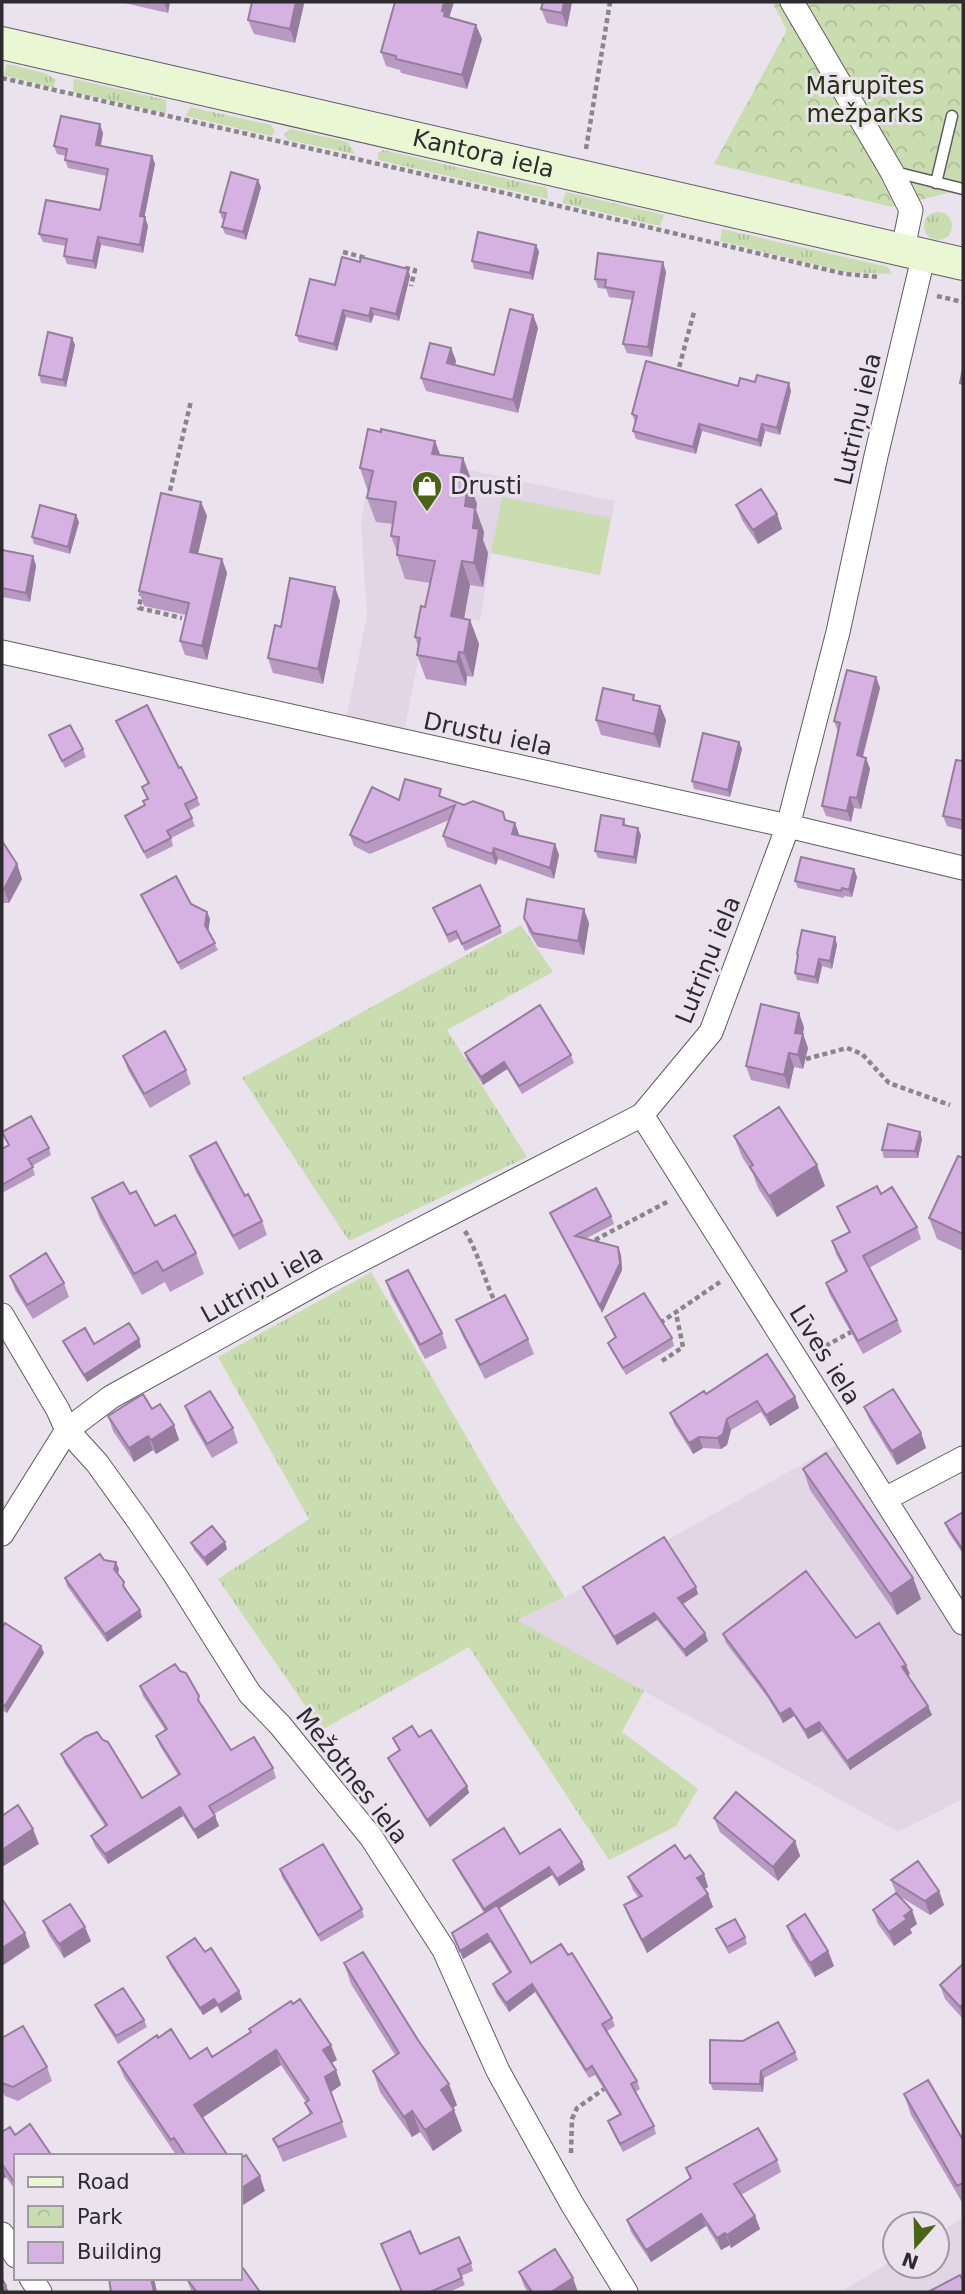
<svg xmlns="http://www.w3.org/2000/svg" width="965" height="2294" font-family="'DejaVu Sans',sans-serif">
<defs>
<pattern id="grass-tufts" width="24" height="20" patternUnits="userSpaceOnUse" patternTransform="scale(1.75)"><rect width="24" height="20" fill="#caddb1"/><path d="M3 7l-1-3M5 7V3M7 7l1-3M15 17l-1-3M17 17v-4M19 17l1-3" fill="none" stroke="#aebe99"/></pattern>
<pattern id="park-crowns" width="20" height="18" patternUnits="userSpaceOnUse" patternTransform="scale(1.75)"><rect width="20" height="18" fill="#caddb1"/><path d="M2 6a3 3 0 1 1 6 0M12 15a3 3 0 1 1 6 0" fill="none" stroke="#aebe99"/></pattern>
</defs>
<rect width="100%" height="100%" fill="#eae2ec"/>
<path fill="#e2d6e6" d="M 375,450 L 615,501 L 600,575 L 491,553 L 480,621 L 428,613 L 403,737 L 345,724 L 367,616 L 361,521 Z
M 840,1443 L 963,1643 L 963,1799 L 898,1832 L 516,1620 L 566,1597 Z
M 961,2219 L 963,2222 L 963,2292 L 841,2292 L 895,2259 L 895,2266 L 937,2266 L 937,2234 Z"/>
<path fill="url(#grass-tufts)" d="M 7,64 L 45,73 L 55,79 L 54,88 L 4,75 Z
M 74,79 L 166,100 L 166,113 L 73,92 Z
M 190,107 L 271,125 L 275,132 L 271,136 L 186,116 Z
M 290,129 L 348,142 L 355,154 L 288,140 L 284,135 Z
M 383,150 L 547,188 L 548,199 L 378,160 L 378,153 Z
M 566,192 L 664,215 L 660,226 L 562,203 Z
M924 226a14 14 0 1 1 28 0a14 14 0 1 1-28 0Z
M 722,229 L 888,267 L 892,274 L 846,272 L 720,241 Z
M 521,925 L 553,972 L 447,1030 L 527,1157 L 349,1241 L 242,1078 Z
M 371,1272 L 503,1500 L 565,1597 L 517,1620 L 644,1691 L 622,1732 L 698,1789 L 676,1826 L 609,1860 L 469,1647 L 322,1730 L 218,1579 L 309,1519 L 218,1357 Z"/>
<path fill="url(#park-crowns)" d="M 772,2 L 963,2 L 963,189 L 892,207 L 714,164 L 787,30 Z"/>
<path fill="#caddb1" d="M 502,497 L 611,518 L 600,575 L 491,553 Z"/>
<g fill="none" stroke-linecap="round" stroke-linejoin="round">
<g stroke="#625b64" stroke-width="13">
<path id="lane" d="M 895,172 L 963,189
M 936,183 L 952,116"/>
</g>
<g stroke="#625b64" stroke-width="25">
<path id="street" d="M 792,2 L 892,172 L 911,210 L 903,249
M 2,652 L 788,826 L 963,868
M 642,1115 L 963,1623
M 2,1315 L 58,1410 L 67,1430 L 97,1463 L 140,1523 L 177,1578 L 250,1694 L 280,1725 L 371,1837 L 444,1950 L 498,2071 L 572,2204 L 626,2292
M 885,1499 L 963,1458
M 2,1534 L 67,1430 L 111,1397 L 326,1278 L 642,1115 L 711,1032 L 788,826 L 838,632 L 876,456 L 924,254
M 2,2234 L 16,2256
M 31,2278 L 40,2292"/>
</g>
<g stroke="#625b64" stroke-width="34">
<g id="secondary">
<path id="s1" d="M 2,43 L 963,264"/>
</g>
</g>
<path stroke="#8a848b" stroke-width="4.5" stroke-dasharray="5 3.5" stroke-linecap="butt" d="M 2,78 L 492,190 L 845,274 L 879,277
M 586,149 L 610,2
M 343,252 L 366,258
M 405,268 L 415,270 L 411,286
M 937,296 L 963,302
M 677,375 L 694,312
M 168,499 L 191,401
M 142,591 L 139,608 L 182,618
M 806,1059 L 847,1048 L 862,1054 L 889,1083 L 950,1105
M 465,1231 C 479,1254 484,1280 496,1304
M 595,1240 L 669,1201
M 660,1323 L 720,1282
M 818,1350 L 851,1332
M 662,1361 L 683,1347 L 676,1313
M 571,2153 L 572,2119 L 577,2108 L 604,2089"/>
<use href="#lane" stroke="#fff" stroke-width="10"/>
<use href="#street" stroke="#fff" stroke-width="23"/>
<use href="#secondary" stroke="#eaf7d5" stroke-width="32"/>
</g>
<path fill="#b899c2" d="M 120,2 L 170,2 L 168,13 Z
M 395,2 L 454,2 L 449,17 L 476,25 L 482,39 L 467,89 L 401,73 L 400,70 L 386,66 L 381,52 Z
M 572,2 L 567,27 L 547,23 L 541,9 Z
M 304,4 L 295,43 L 254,34 L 248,20 Z
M 103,133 L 101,146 L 152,156 L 155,164 L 144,217 L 148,226 L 143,253 L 101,245 L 96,269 L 67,264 L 64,256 L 66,246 L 43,242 L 39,234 L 100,210 L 107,176 L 68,168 L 65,160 L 66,156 L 57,154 L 54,146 Z
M 261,187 L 246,240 L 225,234 L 222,227 L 224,219 L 222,219 L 220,212 Z
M 536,245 L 539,252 L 533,280 L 474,269 L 472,261 Z
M 360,262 L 408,269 L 410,276 L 399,321 L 374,315 L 371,323 L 346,317 L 337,351 L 299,342 L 296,335 L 335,285 Z
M 666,272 L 652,357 L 627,353 L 623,344 L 633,300 L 609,297 L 606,289 L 598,288 L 595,279 Z
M 533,315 L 538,328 L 518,413 L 426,391 L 421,378 L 451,348 L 456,361 L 455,365 L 494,375 Z
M 72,338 L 75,345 L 66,387 L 41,383 L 39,375 Z
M 738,386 L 791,391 L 780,435 L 765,431 L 761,447 L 702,431 L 696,454 L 636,439 L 633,431 L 636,422 L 635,422 L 632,414 Z
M 435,441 L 440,455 L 463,458 L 472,482 L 471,488 L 477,504 L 476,510 L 484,532 L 483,540 L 488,553 L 483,587 L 470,585 L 464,619 L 470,620 L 479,644 L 473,677 L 467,676 L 466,686 L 426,679 L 417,655 L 418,646 L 415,637 L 425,607 L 430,583 L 405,579 L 397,555 L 397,552 L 391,536 L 393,524 L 376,522 L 367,498 L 368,492 L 360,468 Z
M 201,502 L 207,516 L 198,554 L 222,559 L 227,573 L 207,660 L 185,655 L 180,641 L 186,615 L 144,606 L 139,591 Z
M 736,505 L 777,514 L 782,529 L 758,544 L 742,520 Z
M 79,522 L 70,554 L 34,544 L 32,537 Z
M 2,550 L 33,556 L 36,566 L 30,602 L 2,597 Z
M 340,601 L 323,684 L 273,673 L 268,658 L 281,627 Z
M 876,677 L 880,688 L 863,757 L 866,758 L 870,769 L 861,809 L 854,808 L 851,822 L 826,816 L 822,806 L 838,732 L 834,721 Z
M 636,700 L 660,706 L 666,720 L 660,748 L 601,735 L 596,720 Z
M 116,721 L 179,768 L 197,798 L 200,805 L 189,811 L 195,826 L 171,838 L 173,846 L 147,859 L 128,823 L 125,816 L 145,806 L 143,801 L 147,799 L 142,787 L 148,784 Z
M 49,735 L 83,749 L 86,757 L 65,768 Z
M 739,742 L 742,749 L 730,797 L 694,789 L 692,781 Z
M 963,761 L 963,830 L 947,826 L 943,816 Z
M 444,798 L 515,823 L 519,835 L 555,844 L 559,855 L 554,879 L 498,859 L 496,865 L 447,847 L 443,836 L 449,820 L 370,854 L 354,846 L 350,835 L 399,800 Z
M 624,819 L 626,826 L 641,835 L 636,864 L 598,858 L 595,851 Z
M 2,841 L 17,864 L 22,879 L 9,903 L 2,903 Z
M 854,869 L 857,877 L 852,897 L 844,896 L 844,898 L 798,888 L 795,881 Z
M 141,895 L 191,904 L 207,912 L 210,919 L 208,931 L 218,950 L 181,970 L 144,902 Z
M 433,908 L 500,926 L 502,933 L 465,951 L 459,938 L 449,943 Z
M 524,918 L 589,923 L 584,955 L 538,947 L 529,932 Z
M 835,937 L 837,945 L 832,969 L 822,966 L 818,984 L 797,980 L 795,973 L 798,958 L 797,954 Z
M 804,1027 L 803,1034 L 808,1048 L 803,1069 L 794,1067 L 789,1089 L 751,1080 L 746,1066 Z
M 465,1053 L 571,1055 L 574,1063 L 522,1094 L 507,1069 L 483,1085 L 467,1060 Z
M 123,1056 L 186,1070 L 191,1084 L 150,1108 L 128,1070 Z
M 2,1132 L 49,1148 L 51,1155 L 32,1166 L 35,1175 L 2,1193 L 2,1149 L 8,1145 Z
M 920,1132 L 922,1139 L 918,1158 L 884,1158 L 882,1150 Z
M 734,1136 L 825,1186 L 777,1217 L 758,1188 L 753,1174 L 742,1157 Z
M 190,1156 L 245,1196 L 262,1221 L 267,1235 L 239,1250 L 195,1170 Z
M 963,1158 L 963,1251 L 937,1239 L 929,1218 Z
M 130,1194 L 155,1226 L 196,1253 L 204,1274 L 170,1292 L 165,1282 L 142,1295 L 100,1219 L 92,1198 Z
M 881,1194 L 917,1227 L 921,1239 L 869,1268 L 897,1320 L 902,1332 L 863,1354 L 830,1295 L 826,1283 L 846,1272 L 836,1254 L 832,1241 L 849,1232 L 842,1219 L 837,1207 Z
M 550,1213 L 611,1216 L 614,1224 L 585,1239 L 621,1255 L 622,1270 L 602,1313 L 553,1220 Z
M 10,1276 L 64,1283 L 69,1297 L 33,1319 L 15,1290 Z
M 386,1281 L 442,1333 L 447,1348 L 425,1359 L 391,1296 Z
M 605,1317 L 672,1338 L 674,1346 L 626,1375 L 611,1350 L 608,1343 L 615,1338 Z
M 456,1320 L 528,1339 L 534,1354 L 485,1379 L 462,1335 Z
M 139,1339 L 141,1347 L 87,1382 L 66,1348 L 63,1341 L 94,1344 Z
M 706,1394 L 795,1397 L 799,1408 L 770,1426 L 761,1412 L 731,1430 L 727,1445 L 721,1449 L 703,1448 L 693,1454 L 674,1424 L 670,1413 Z
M 185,1406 L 233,1428 L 238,1443 L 212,1458 L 190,1420 Z
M 864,1407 L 921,1433 L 926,1448 L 897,1465 L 870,1421 Z
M 152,1409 L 174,1425 L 179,1440 L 156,1454 L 153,1450 L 134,1462 L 113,1431 L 108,1416 Z
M 803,1469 L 913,1578 L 921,1599 L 897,1615 L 810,1490 Z
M 963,1512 L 963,1554 L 949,1533 L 945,1523 Z
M 191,1543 L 227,1549 L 207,1566 L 194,1550 Z
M 104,1560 L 119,1569 L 118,1574 L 142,1617 L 107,1642 L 67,1586 L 65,1578 Z
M 583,1587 L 698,1594 L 683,1604 L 705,1633 L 708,1641 L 686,1657 L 657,1620 L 617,1645 L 586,1594 Z
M 2,1628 L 44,1653 L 7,1713 L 2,1710 Z
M 723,1634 L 856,1638 L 910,1674 L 908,1675 L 928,1706 L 932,1715 L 850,1770 L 822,1731 L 808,1739 L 794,1716 L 783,1723 L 768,1698 L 726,1643 Z
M 140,1686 L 203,1705 L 231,1750 L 273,1768 L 276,1778 L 214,1814 L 219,1826 L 198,1839 L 183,1816 L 108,1864 L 95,1846 L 91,1836 L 105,1826 L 65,1764 L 61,1754 L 142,1798 L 178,1775 L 160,1746 L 156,1736 L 165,1730 L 143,1696 Z
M 393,1738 L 467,1786 L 469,1793 L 430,1827 L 391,1765 L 388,1758 L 399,1751 Z
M 714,1818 L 795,1841 L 800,1856 L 778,1881 L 720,1832 Z
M 520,1854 L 582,1862 L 585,1870 L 559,1886 L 552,1875 L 499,1908 L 531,1963 L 568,1955 L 612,2018 L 615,2026 L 607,2031 L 637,2081 L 640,2089 L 635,2092 L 654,2126 L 656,2134 L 623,2152 L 611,2129 L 608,2121 L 620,2115 L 595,2075 L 589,2078 L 535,1992 L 509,2012 L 496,1993 L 493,1984 L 509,1973 L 490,1942 L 463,1959 L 452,1933 L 484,1913 L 456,1867 L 453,1860 Z
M 685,1859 L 704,1874 L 708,1887 L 705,1889 L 708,1894 L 713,1907 L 647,1953 L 629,1918 L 624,1905 L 639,1898 L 633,1890 L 628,1877 Z
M 280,1869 L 362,1909 L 364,1917 L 321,1942 L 282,1877 Z
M 891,1880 L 939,1891 L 944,1905 L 930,1915 L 899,1896 L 917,1924 L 910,1929 L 912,1933 L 894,1946 L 878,1924 L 873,1910 L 896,1893 Z
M 43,1921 L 91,1941 L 64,1958 L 49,1935 Z
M 787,1926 L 828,1951 L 834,1966 L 815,1977 L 792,1940 Z
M 716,1929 L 745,1937 L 747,1944 L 729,1954 L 719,1936 Z
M 205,1952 L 239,1991 L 242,1999 L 221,2013 L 217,2006 L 203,2015 L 170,1965 L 167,1957 Z
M 344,1963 L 457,2105 L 453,2108 L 462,2131 L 433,2151 L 420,2132 L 412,2137 L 380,2092 L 373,2071 L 395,2055 L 351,1984 Z
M 963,1967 L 963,2019 L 945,1999 L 940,1985 Z
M 95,2005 L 144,2020 L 147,2027 L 118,2044 L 98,2012 Z
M 250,2032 L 337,2060 L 331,2063 L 336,2070 L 341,2085 L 331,2092 L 347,2137 L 283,2162 L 273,2139 L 310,2115 L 305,2103 L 306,2102 L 281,2065 L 202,2118 L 228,2156 L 181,2156 L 179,2153 L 176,2155 L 124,2077 L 118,2062 L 158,2038 L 190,2059 L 212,2057 Z
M 2,2038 L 47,2067 L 52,2081 L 18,2101 L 5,2096 L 2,2091 Z
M 795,2052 L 798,2060 L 764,2078 L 763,2092 L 713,2090 L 710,2083 Z
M 904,2094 L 963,2140 L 963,2204 L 911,2115 Z
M 2,2132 L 16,2156 L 16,2191 L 6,2177 L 2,2180 Z
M 777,2160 L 781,2172 L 741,2195 L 755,2216 L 760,2229 L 731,2248 L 730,2245 L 721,2250 L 706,2226 L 651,2262 L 631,2232 L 627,2220 L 690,2179 L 686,2168 Z
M 420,2254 L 471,2263 L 473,2271 L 461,2276 L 465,2285 L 449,2292 L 401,2292 Z
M 519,2272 L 578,2292 L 528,2292 L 524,2286 Z
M 186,2278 L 260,2292 L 192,2292 Z"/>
<path fill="#967d9e" d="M 164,2 L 170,2 L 168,13 Z
M 296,2 L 303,2 L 304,4 L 295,43 L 290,29 Z
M 444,2 L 454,2 L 448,21 L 442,11 Z
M 564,2 L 572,2 L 567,27 L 562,13 Z
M 476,25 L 482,39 L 467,89 L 462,75 Z
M 100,124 L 103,133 L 99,153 L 96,145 Z
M 152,156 L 155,164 L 143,225 L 140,216 Z
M 258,180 L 261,187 L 246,240 L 243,232 Z
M 145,217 L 148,226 L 143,253 L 140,245 Z
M 98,237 L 101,245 L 96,269 L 93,261 Z
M 536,245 L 539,252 L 533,280 L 530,273 Z
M 663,262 L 666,272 L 652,357 L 648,347 Z
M 408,269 L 410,276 L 399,321 L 396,314 Z
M 371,308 L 374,315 L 371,323 L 369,316 Z
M 343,310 L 346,317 L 337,351 L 334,344 Z
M 533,315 L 538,328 L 518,413 L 513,400 Z
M 72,338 L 75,345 L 66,387 L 63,380 Z
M 451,348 L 456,361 L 452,376 L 447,363 Z
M 789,383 L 791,391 L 780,435 L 777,428 Z
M 699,424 L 702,431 L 696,454 L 693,447 Z
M 762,424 L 765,431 L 761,447 L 758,440 Z
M 435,441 L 444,465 L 432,454 Z
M 463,458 L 472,482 L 471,488 L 477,504 L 476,510 L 484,532 L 483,540 L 488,553 L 483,587 L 474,563 L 465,506 L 460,478 Z
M 201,502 L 207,516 L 195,566 L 190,552 Z
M 777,514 L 782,529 L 758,544 L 753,530 Z
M 76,515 L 79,522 L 70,554 L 68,547 Z
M 33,556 L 36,566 L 30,602 L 26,593 Z
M 222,559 L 227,573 L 207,660 L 202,646 Z
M 462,561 L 470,585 L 460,640 L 451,616 Z
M 335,587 L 340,601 L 323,684 L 318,669 Z
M 470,620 L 479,644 L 473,677 L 464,653 Z
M 459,652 L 467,676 L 466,686 L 457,662 Z
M 876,677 L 880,688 L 860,766 L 857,755 Z
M 660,706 L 666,720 L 660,748 L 654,734 Z
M 739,742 L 742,749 L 730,797 L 728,790 Z
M 866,758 L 870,769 L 861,809 L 857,798 Z
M 850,797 L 854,808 L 851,822 L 847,811 Z
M 515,823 L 519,834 L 516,845 L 512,834 Z
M 638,828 L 641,835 L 636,864 L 634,857 Z
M 555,844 L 559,855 L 554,879 L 550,868 Z
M 494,848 L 498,859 L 496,865 L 492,854 Z
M 17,864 L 22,879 L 9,903 L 4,889 Z
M 854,869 L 857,877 L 852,897 L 849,890 Z
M 584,909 L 589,923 L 584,955 L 578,941 Z
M 207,912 L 210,919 L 208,933 L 205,925 Z
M 835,937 L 837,945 L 832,969 L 830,961 Z
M 819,959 L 822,966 L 818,984 L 815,977 Z
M 799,1013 L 804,1027 L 802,1039 L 803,1034 L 808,1048 L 803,1069 L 798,1055 L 795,1033 Z
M 789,1053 L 794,1067 L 789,1089 L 784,1075 Z
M 504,1062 L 507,1069 L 483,1085 L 481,1077 Z
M 920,1132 L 922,1139 L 918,1158 L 915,1151 Z
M 817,1165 L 825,1186 L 777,1217 L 769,1196 Z
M 618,1247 L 621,1255 L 622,1270 L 602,1313 L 600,1306 Z
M 139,1339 L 141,1347 L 87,1382 L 84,1375 Z
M 795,1397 L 799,1408 L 770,1426 L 766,1415 Z
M 727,1419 L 731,1430 L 727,1445 L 721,1449 L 717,1438 Z
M 174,1425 L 179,1440 L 156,1454 L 151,1440 Z
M 921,1433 L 926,1448 L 897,1465 L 892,1451 Z
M 148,1436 L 153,1450 L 134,1462 L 129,1448 Z
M 699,1437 L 703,1448 L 693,1454 L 689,1443 Z
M 225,1542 L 227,1549 L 207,1566 L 204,1558 Z
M 116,1562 L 119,1569 L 117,1577 L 114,1569 Z
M 913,1578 L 921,1599 L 897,1615 L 890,1594 Z
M 696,1587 L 698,1594 L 681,1605 L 678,1598 Z
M 140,1610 L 142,1617 L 107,1642 L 105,1634 Z
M 654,1613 L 657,1620 L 617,1645 L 614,1637 Z
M 705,1633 L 708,1641 L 686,1657 L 684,1650 Z
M 41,1646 L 44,1653 L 7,1713 L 5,1706 Z
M 906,1665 L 910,1674 L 906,1676 L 902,1667 Z
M 928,1706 L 932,1715 L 850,1770 L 847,1761 Z
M 790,1708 L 794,1716 L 783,1723 L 780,1714 Z
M 819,1722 L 822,1731 L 808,1739 L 805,1730 Z
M 467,1786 L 469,1793 L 430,1827 L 427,1820 Z
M 180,1807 L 183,1816 L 108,1864 L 105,1854 Z
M 215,1816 L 219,1826 L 198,1839 L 194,1830 Z
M 33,1829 L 39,1844 L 2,1867 L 2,1850 Z
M 795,1841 L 800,1856 L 778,1881 L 773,1867 Z
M 582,1862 L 585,1870 L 559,1886 L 557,1879 Z
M 549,1867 L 552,1875 L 487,1916 L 484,1909 Z
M 704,1874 L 708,1887 L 702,1891 L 697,1878 Z
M 939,1891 L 944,1905 L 930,1915 L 925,1901 Z
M 708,1894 L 713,1907 L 647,1953 L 642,1940 Z
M 912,1910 L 917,1924 L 910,1929 L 912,1933 L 894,1946 L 889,1932 L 904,1916 Z
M 85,1927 L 91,1941 L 64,1958 L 59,1944 Z
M 25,1933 L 30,1947 L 2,1966 L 2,1948 Z
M 487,1934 L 490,1942 L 463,1959 L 460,1951 Z
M 828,1951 L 834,1966 L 815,1977 L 810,1963 Z
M 532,1984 L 535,1992 L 509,2012 L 506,2003 Z
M 239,1991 L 242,1999 L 221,2013 L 218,2005 Z
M 214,1999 L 217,2006 L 203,2015 L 200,2008 Z
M 963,2004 L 963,2016 L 960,2007 Z
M 331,2045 L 337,2060 L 328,2065 L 323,2050 Z
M 276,2050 L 281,2065 L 199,2120 L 194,2105 Z
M 336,2070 L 341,2085 L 331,2092 L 325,2077 Z
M 761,2071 L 764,2078 L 763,2092 L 760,2084 Z
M 449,2084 L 457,2105 L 448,2111 L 441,2090 Z
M 454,2110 L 462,2131 L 433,2151 L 425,2130 Z
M 412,2111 L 420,2132 L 412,2137 L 404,2117 Z
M 2,2165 L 6,2177 L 2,2180 Z
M 260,2176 L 265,2191 L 240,2207 L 240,2189 Z
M 701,2214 L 706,2226 L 651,2262 L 646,2250 Z
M 755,2216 L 760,2229 L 731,2248 L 727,2235 Z
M 725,2233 L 730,2245 L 721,2250 L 717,2238 Z
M 151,2278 L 154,2278 L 157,2292 L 154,2292 Z
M 573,2278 L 578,2292 L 551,2292 Z
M 6,2286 L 9,2292 L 2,2292 L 2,2289 Z"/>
<path fill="#d6b2e2" stroke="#967d9e" stroke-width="2" d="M 252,2 L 296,2 L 290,29 L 248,20 Z
M 395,2 L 444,2 L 442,11 L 445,12 L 444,16 L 476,25 L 462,75 L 396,59 L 396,56 L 381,52 Z
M 543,2 L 564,2 L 562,13 L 541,9 Z
M 61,116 L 100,124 L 96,145 L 152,156 L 140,216 L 145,217 L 140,245 L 98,237 L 93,261 L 64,256 L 67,239 L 39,234 L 46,200 L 100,210 L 108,169 L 65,160 L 67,149 L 54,146 Z
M 231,172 L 258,180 L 243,232 L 222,227 L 226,213 L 220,212 Z
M 478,232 L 536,245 L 530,273 L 472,261 Z
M 598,253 L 663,262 L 648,347 L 623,344 L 634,292 L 605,287 L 606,280 L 595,279 Z
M 342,257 L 360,262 L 361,257 L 408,269 L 396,314 L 371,308 L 369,316 L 343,310 L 334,344 L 296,335 L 310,279 L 335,285 Z
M 510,309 L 533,315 L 513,400 L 421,378 L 430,343 L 451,348 L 447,363 L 494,375 Z
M 48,332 L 72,338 L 63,380 L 39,375 Z
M 646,361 L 738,386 L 740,378 L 755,382 L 757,375 L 789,383 L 777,428 L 762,424 L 758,440 L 699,424 L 693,447 L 633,431 L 637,416 L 632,414 Z
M 963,369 L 963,384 L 960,383 Z
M 368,429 L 381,432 L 381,429 L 435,441 L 432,454 L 463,458 L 460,478 L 468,480 L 465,506 L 475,508 L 473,528 L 479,529 L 474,563 L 462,561 L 451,616 L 470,620 L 464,653 L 459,652 L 457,662 L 417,655 L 420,638 L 415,637 L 421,606 L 425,607 L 435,561 L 397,555 L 399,537 L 391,536 L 396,502 L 367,498 L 373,471 L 360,468 Z
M 761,489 L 777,514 L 753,530 L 736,505 Z
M 161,493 L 201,502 L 190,552 L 222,559 L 202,646 L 180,641 L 189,603 L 139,591 Z
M 40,505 L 76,515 L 68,547 L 32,537 Z
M 2,550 L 33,556 L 26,593 L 2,588 Z
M 290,578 L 335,587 L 318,669 L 268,658 L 275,625 L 281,627 Z
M 847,670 L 876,677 L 857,755 L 866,758 L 857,798 L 850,797 L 847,811 L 822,806 L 840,723 L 834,721 Z
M 603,688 L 634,695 L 633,700 L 660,706 L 654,734 L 596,720 Z
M 147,705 L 179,768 L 181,767 L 197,798 L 185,804 L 192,818 L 167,831 L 171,838 L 144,852 L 125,816 L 145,805 L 143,801 L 148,799 L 142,787 L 149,783 L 116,721 Z
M 70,725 L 83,749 L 62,761 L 49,735 Z
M 703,733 L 739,742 L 728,790 L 692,781 Z
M 956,760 L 963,761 L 963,820 L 943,816 Z
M 405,779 L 441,789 L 439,796 L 464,805 L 473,801 L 503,812 L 505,820 L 515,823 L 512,834 L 555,844 L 550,868 L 494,848 L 492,854 L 443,836 L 455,805 L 366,843 L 350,835 L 372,787 L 399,800 Z
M 601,815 L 624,819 L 623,825 L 638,828 L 634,857 L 595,851 Z
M 2,841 L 17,864 L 4,889 L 2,889 Z
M 801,857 L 854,869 L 849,890 L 842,888 L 841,891 L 795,881 Z
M 176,876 L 191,904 L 207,912 L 205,925 L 215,943 L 178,963 L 141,895 Z
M 480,885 L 500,926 L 462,944 L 456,931 L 447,935 L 433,908 Z
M 527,899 L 584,909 L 578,941 L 533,933 L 524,918 Z
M 802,930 L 835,937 L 830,961 L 819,959 L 815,977 L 795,973 L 798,955 L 797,954 Z
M 761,1004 L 799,1013 L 795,1033 L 803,1034 L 798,1055 L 789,1053 L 784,1075 L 746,1066 Z
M 540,1005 L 571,1055 L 519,1086 L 504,1062 L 481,1077 L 465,1053 Z
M 165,1031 L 186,1070 L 144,1094 L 123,1056 Z
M 779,1107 L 817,1165 L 769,1196 L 750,1167 L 753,1165 L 734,1136 Z
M 31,1116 L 49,1148 L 28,1159 L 33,1167 L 2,1185 L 2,1149 L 9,1145 L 2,1132 Z
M 888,1124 L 920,1132 L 915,1151 L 882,1150 Z
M 216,1142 L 245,1196 L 248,1194 L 262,1221 L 233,1236 L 190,1156 Z
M 958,1156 L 963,1158 L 963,1234 L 929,1218 Z
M 123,1182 L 130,1194 L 136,1191 L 155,1226 L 175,1215 L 196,1253 L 163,1271 L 157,1261 L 134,1274 L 92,1198 Z
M 877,1186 L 881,1194 L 892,1187 L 917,1227 L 863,1256 L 897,1320 L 858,1341 L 826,1283 L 847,1271 L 832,1241 L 850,1232 L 837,1207 Z
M 596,1188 L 611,1216 L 575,1236 L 618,1247 L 620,1263 L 600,1306 L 550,1213 Z
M 46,1253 L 64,1283 L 27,1305 L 10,1276 Z
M 408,1270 L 442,1333 L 420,1345 L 386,1281 Z
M 644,1293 L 672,1338 L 623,1368 L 608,1343 L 616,1337 L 605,1317 Z
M 505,1295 L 528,1339 L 480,1365 L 456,1320 Z
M 129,1323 L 139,1339 L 84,1375 L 63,1341 L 85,1328 L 94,1344 Z
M 767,1354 L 795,1397 L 766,1415 L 757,1401 L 727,1419 L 723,1434 L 717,1438 L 699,1437 L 689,1443 L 670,1413 L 704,1391 L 706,1394 Z
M 893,1389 L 921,1433 L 892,1451 L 864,1407 Z
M 210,1391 L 233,1428 L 207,1444 L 185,1406 Z
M 143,1394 L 152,1409 L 160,1404 L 174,1425 L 151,1440 L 148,1436 L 129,1448 L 108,1416 Z
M 826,1453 L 913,1578 L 890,1594 L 803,1469 Z
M 963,1512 L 963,1550 L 945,1523 Z
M 212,1526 L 225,1542 L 204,1558 L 191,1543 Z
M 664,1537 L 696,1587 L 678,1598 L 705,1633 L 684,1650 L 654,1613 L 614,1637 L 583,1587 Z
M 100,1554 L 104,1560 L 116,1562 L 114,1569 L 124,1582 L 123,1586 L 140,1610 L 105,1634 L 65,1578 Z
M 806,1571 L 856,1638 L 879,1623 L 906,1665 L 902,1667 L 928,1706 L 847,1761 L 819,1722 L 805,1730 L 790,1708 L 780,1714 L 764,1689 L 723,1634 Z
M 5,1623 L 41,1646 L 5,1706 L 2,1704 L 2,1628 Z
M 175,1664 L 180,1671 L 186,1673 L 199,1696 L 198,1700 L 231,1750 L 254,1737 L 273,1768 L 209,1806 L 215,1816 L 194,1830 L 180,1807 L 105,1854 L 91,1836 L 107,1825 L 61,1754 L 85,1737 L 97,1732 L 103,1740 L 108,1742 L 142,1798 L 180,1774 L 156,1736 L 167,1729 L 140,1686 Z
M 412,1726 L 419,1737 L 431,1730 L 467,1786 L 427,1820 L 388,1758 L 400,1750 L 393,1738 Z
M 736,1792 L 795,1841 L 773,1867 L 714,1818 Z
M 18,1805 L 33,1829 L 2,1850 L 2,1816 Z
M 504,1828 L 520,1854 L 560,1829 L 582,1862 L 557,1879 L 549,1867 L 484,1909 L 453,1860 Z
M 323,1844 L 362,1909 L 318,1935 L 280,1869 Z
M 675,1845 L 685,1859 L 690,1855 L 704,1874 L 697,1878 L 708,1894 L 642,1940 L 624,1905 L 642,1896 L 628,1877 Z
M 918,1861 L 939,1891 L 925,1901 L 891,1880 Z
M 896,1893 L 912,1910 L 904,1916 L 907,1919 L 889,1932 L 873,1910 Z
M 2,1899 L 25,1933 L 2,1948 Z
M 70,1904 L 85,1927 L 59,1944 L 43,1921 Z
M 497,1905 L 531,1963 L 561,1944 L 568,1955 L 572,1953 L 612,2018 L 602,2024 L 637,2081 L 631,2084 L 654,2126 L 620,2144 L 608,2121 L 621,2114 L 592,2066 L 586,2070 L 532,1984 L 506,2003 L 493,1984 L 511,1972 L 487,1934 L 460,1951 L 452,1933 Z
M 805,1914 L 828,1951 L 810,1963 L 787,1926 Z
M 735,1919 L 745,1937 L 727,1947 L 716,1929 Z
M 195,1938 L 205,1952 L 211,1948 L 239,1991 L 218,2005 L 214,1999 L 200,2008 L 167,1957 Z
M 363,1952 L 418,2040 L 449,2084 L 441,2090 L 454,2110 L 425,2130 L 412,2111 L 404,2117 L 373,2071 L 399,2053 L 344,1963 Z
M 962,1965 L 963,1967 L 963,2004 L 960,2007 L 940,1985 Z
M 123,1988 L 144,2020 L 116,2036 L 95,2005 Z
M 300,1999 L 331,2045 L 323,2050 L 336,2070 L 325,2077 L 342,2122 L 278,2147 L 273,2139 L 312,2113 L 305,2103 L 309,2100 L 276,2050 L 194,2105 L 228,2156 L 186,2156 L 174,2138 L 171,2140 L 118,2062 L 157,2035 L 158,2038 L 171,2029 L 190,2059 L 207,2048 L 212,2057 L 251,2032 L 249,2029 L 291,2001 L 293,2004 Z
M 778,2022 L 795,2052 L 761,2071 L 760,2084 L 710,2083 L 710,2040 L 743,2041 Z
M 23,2026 L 47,2067 L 13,2087 L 2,2083 L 2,2038 Z
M 928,2080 L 963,2140 L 963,2183 L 957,2186 L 904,2094 Z
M 30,2124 L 52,2156 L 16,2156 L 16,2185 L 2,2164 L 2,2132 L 10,2127 L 15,2135 Z
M 758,2128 L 777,2160 L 734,2184 L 755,2216 L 727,2235 L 725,2233 L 717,2238 L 701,2214 L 646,2250 L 627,2220 L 691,2178 L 686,2168 Z
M 246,2155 L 260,2176 L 240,2189 L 240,2159 Z
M 410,2231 L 420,2254 L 459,2237 L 471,2263 L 458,2269 L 462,2278 L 432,2291 L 432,2292 L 402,2292 L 381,2244 Z
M 555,2249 L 573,2278 L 551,2292 L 532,2292 L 519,2272 Z
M 240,2264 L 260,2292 L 197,2292 L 186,2278 L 240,2278 Z
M 960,2275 L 963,2281 L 963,2292 L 928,2292 Z
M 109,2278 L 151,2278 L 154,2292 L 111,2292 Z
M 2,2279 L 6,2286 L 2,2289 Z"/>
<defs>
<g id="shop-pin" transform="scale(1.575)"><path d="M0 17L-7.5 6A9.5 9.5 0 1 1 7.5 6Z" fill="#4a6415" stroke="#eae2ec"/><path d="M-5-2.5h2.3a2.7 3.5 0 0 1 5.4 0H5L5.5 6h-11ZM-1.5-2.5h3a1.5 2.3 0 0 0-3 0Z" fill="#fff"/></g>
</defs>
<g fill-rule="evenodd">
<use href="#shop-pin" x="427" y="486"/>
</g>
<g text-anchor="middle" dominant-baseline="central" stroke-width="6" stroke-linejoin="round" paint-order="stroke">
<g font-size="24" fill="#24320a" stroke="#eae2ec">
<text x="865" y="86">Mārupītes<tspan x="865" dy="28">mežparks</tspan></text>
</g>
<g font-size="24" fill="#2e2b2f" stroke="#eae2ec">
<text stroke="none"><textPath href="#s1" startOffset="494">Kantora iela</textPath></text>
<text transform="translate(858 419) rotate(-77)">Lutriņu iela</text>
<text transform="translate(488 734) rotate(12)">Drustu iela</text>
<text transform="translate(708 960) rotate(-68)">Lutriņu iela</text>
<text transform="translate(262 1284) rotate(-29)">Lutriņu iela</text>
<text transform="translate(825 1355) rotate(58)">Līves iela</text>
<text transform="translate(352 1776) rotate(52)">Mežotnes iela</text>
</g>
<g font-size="24" fill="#2e2b2f" stroke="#eae2ec" text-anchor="start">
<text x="450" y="486">Drusti</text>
</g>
</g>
<rect width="965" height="2294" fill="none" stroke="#2e2b2f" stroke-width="7"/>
<rect x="14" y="2154" width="228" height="126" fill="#eae2ec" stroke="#9f99a0" stroke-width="2"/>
<rect x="28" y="2177" width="35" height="10" fill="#eaf7d5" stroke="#9f99a0" stroke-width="2"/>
<text x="77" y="2189" font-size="21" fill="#2e2b2f">Road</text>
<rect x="28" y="2206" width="35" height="21" fill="url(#park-crowns)" stroke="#9f99a0" stroke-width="2"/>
<text x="77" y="2224" font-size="21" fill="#2e2b2f">Park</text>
<rect x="28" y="2242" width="35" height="21" fill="#d6b2e2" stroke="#9f99a0" stroke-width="2"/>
<text x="77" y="2259" font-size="21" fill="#2e2b2f">Building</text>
<g transform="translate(916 2245) rotate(200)"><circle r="33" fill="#eae2ec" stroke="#9f99a0" stroke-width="2"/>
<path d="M0-5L12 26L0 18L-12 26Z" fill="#4a6415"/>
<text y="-10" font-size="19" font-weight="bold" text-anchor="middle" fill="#2e2b2f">N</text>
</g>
</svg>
